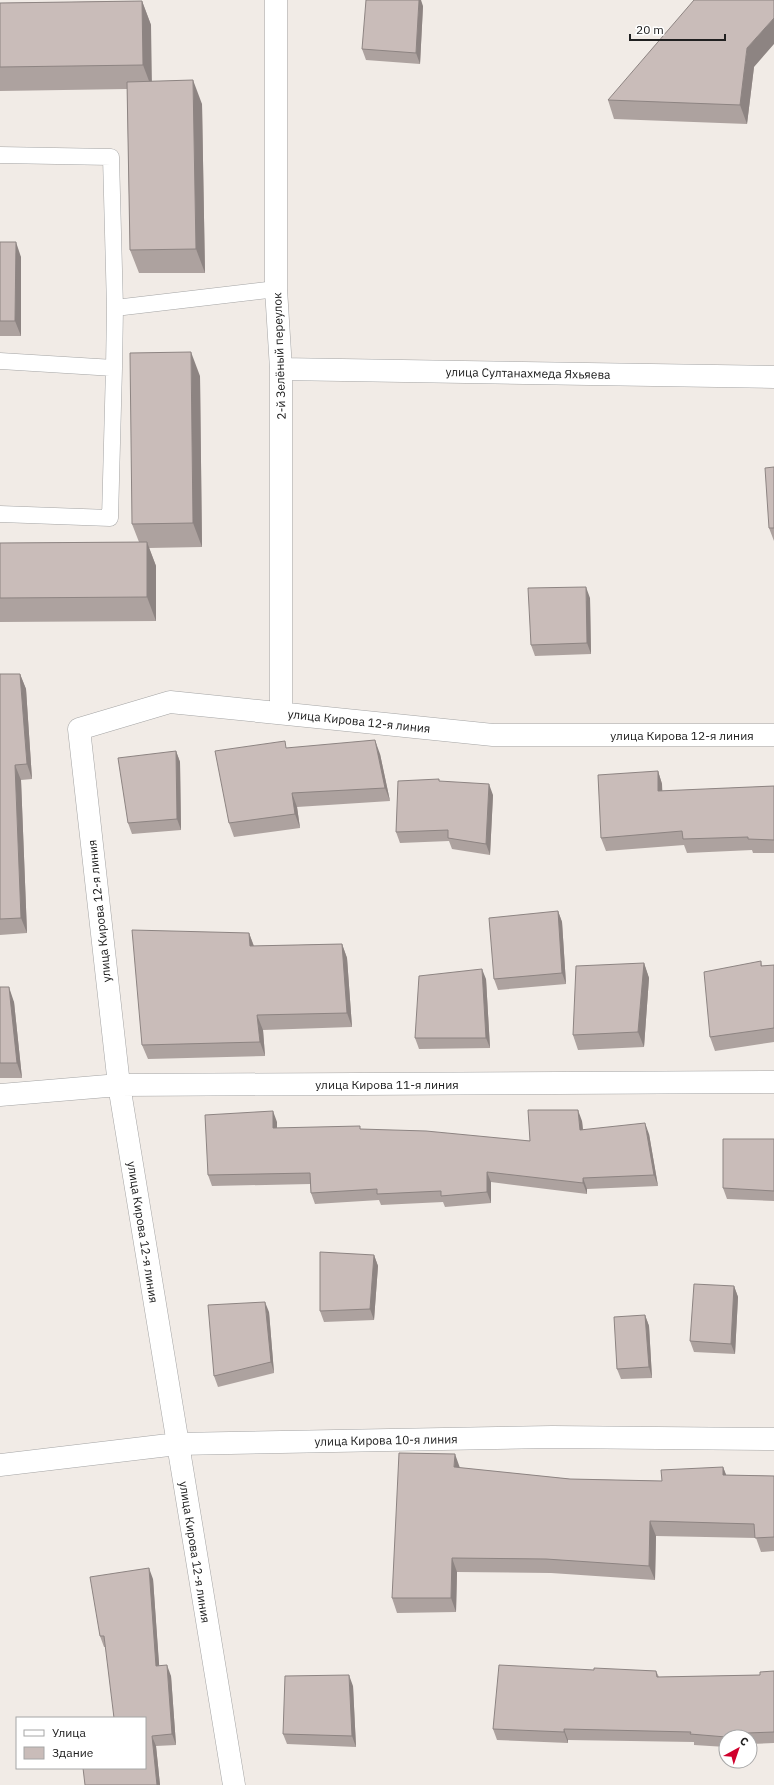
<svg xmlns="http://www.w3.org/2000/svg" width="774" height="1785" font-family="'IBM Plex Sans',sans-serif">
<rect width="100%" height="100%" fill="#f1ebe6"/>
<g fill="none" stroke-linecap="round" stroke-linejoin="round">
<g stroke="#a4a4a4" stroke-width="17">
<path id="lane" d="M 0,155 L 111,157 L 115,308 L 276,289
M 0,361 L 114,368 L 110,518 L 0,514
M 114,368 L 115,308"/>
</g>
<g stroke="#a4a4a4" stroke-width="23">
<path id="street" d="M 276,0 L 276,289 L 281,369 L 281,713
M 281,369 L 774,377
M 0,1095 L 119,1085 L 774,1082
M 0,1465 L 177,1444 L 552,1437 L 774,1439
M 234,1785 L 119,1085 L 79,729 L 170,702 L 493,735 L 774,735"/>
</g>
<use href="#lane" stroke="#fff" stroke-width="16"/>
<use href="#street" stroke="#fff" stroke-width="22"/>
</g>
<path fill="#ada29f" d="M 142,1 L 151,25 L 151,81 L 202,104 L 205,273 L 139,273 L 130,250 L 127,89 L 0,91 L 0,3 Z
M 423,6 L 420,64 L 366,60 L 362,49 Z
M 754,67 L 747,124 L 614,119 L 608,100 Z
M 0,242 L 21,257 L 21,336 L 0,336 Z
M 200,376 L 202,547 L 149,548 L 156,566 L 156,621 L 0,622 L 0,543 L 139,542 L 132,524 Z
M 774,467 L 774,541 L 769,528 Z
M 590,598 L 591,654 L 535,656 L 531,645 Z
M 0,674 L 20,674 L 26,689 L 32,779 L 21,780 L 27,933 L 0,935 Z
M 288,748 L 380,754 L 390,801 L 297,807 L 300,828 L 234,837 L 229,823 Z
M 176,751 L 180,762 L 181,830 L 132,834 L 128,823 Z
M 658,771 L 662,784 L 662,791 L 774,786 L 774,853 L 753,853 L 752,850 L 687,853 L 684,845 L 606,851 L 601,838 Z
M 439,781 L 493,795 L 490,855 L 452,849 L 449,841 L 400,843 L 396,832 Z
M 558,911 L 562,922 L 566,984 L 498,990 L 494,979 Z
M 249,933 L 254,946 L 342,944 L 347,958 L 352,1027 L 263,1030 L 265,1056 L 148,1059 L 142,1045 Z
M 761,961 L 762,966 L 774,965 L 774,1042 L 715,1051 L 710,1037 Z
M 644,963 L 649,978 L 644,1047 L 578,1050 L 573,1035 Z
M 486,979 L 490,1048 L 419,1049 L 415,1038 Z
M 0,987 L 14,1002 L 22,1078 L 0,1078 Z
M 582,1121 L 583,1130 L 649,1134 L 658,1186 L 587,1189 L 587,1194 L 491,1182 L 491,1203 L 445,1207 L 443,1202 L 381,1205 L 379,1200 L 315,1204 L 311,1193 L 310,1184 L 212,1186 L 208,1175 L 277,1122 L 277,1128 L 361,1129 L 530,1141 Z
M 774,1139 L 774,1201 L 727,1199 L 723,1188 Z
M 374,1255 L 378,1266 L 374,1320 L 324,1322 L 320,1311 Z
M 734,1286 L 738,1297 L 735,1354 L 694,1352 L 690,1341 Z
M 269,1312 L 274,1373 L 218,1387 L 214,1376 Z
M 645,1315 L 649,1326 L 652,1378 L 621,1379 L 617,1369 Z
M 723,1467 L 726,1475 L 774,1476 L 774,1551 L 761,1552 L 756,1538 L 656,1536 L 655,1580 L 551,1573 L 457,1572 L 456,1612 L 397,1613 L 392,1598 L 460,1468 L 570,1479 L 662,1481 Z
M 153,1579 L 159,1666 L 171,1676 L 176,1745 L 156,1746 L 160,1785 L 85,1785 L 145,1768 L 106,1647 L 104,1647 L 100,1636 Z
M 594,1670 L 656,1671 L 659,1677 L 760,1675 L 774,1671 L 774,1743 L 751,1744 L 751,1750 L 750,1749 L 750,1737 L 726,1737 L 726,1747 L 694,1745 L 694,1742 L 568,1740 L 568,1743 L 497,1740 L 493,1729 Z
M 353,1686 L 356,1747 L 287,1744 L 283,1734 Z"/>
<path fill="#8d8482" d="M 419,0 L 421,0 L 423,6 L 420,64 L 416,53 Z
M 142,1 L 151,25 L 152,89 L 143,65 Z
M 774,18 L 774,44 L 754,67 L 747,124 L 740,105 L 747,48 Z
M 193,80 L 202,104 L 205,273 L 196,249 Z
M 16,242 L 21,257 L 21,336 L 15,321 Z
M 191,352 L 200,376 L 202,547 L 193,523 Z
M 147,542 L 156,566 L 156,621 L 147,597 Z
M 586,587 L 590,598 L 591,654 L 587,643 Z
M 20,674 L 26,689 L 32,779 L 27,764 Z
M 375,740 L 380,754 L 390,801 L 385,788 Z
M 176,751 L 180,762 L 181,830 L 177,819 Z
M 15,765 L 21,780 L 27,933 L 21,918 Z
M 658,771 L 662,784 L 663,805 L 658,791 Z
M 489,784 L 493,795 L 490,855 L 486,844 Z
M 292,793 L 297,807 L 300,828 L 295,814 Z
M 558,911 L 562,922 L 566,984 L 562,973 Z
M 249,933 L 254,947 L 250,946 Z
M 342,944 L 347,958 L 352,1027 L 347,1013 Z
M 644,963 L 649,978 L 644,1047 L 638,1032 Z
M 482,969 L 486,979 L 490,1048 L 486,1038 Z
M 9,987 L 14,1002 L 22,1078 L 17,1063 Z
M 257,1015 L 263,1030 L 265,1056 L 260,1042 Z
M 578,1110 L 582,1121 L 584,1141 L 580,1130 Z
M 273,1111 L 277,1122 L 277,1139 L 273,1128 Z
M 645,1123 L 649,1134 L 658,1186 L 654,1175 Z
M 487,1172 L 491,1182 L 491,1203 L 487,1192 Z
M 583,1178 L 587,1189 L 587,1194 L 583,1183 Z
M 374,1255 L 378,1266 L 374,1320 L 370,1309 Z
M 734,1286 L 738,1297 L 735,1354 L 731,1344 Z
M 265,1302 L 269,1312 L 274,1373 L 271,1362 Z
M 645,1315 L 649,1326 L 652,1378 L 649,1367 Z
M 455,1454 L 460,1468 L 454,1467 Z
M 723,1467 L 729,1482 L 723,1475 Z
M 650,1521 L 656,1536 L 655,1580 L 649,1566 Z
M 452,1558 L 457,1572 L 456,1612 L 451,1598 Z
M 149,1568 L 153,1579 L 160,1677 L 156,1666 Z
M 167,1665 L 171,1676 L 176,1745 L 172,1734 Z
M 349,1675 L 353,1686 L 356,1747 L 352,1736 Z
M 564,1729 L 568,1740 L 568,1743 L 564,1732 Z
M 152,1736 L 156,1746 L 160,1785 L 157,1785 Z
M 750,1741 L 751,1744 L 751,1750 L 750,1746 Z"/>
<path fill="#c9bcb9" stroke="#8d8482" d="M 366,0 L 419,0 L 416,53 L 362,49 Z
M 694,0 L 774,0 L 774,18 L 747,48 L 740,105 L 608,100 Z
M 142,1 L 143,65 L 0,67 L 0,3 Z
M 193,80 L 196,249 L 130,250 L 127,82 Z
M 0,242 L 16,242 L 15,321 L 0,321 Z
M 191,352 L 193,523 L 132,524 L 130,353 Z
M 774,467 L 774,528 L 769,528 L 765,468 Z
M 147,542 L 147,597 L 0,598 L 0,543 Z
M 586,587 L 587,643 L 531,645 L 528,588 Z
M 0,674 L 20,674 L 27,764 L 15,765 L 21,918 L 0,919 Z
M 375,740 L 385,788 L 292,793 L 295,814 L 229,823 L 215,751 L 285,741 L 286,748 Z
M 176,751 L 177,819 L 128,823 L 118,758 Z
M 658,771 L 658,791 L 774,786 L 774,840 L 748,839 L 748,837 L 683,839 L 682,831 L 601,838 L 598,775 Z
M 439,779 L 439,781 L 489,784 L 486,844 L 448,838 L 448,830 L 396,832 L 398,781 Z
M 558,911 L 562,973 L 494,979 L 489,918 Z
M 132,930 L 249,933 L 250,946 L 342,944 L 347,1013 L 257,1015 L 260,1042 L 142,1045 Z
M 761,961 L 761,966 L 774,965 L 774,1028 L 710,1037 L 704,972 Z
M 644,963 L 638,1032 L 573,1035 L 576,966 Z
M 482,969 L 486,1038 L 415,1038 L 419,976 Z
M 0,987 L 9,987 L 17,1063 L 0,1063 Z
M 528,1110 L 578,1110 L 580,1130 L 645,1123 L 654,1175 L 583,1178 L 583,1183 L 487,1172 L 487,1192 L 441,1196 L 441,1191 L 377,1194 L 377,1189 L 311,1193 L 310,1173 L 208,1175 L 205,1115 L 273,1111 L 273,1128 L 360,1126 L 360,1129 L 426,1131 L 530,1141 Z
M 723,1139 L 774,1139 L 774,1191 L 723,1188 Z
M 320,1252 L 374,1255 L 370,1309 L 320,1311 Z
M 694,1284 L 734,1286 L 731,1344 L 690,1341 Z
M 265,1302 L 271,1362 L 214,1376 L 208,1305 Z
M 645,1315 L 649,1367 L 617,1369 L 614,1317 Z
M 399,1453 L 455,1454 L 454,1467 L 570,1479 L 662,1481 L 661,1470 L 723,1467 L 723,1475 L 774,1476 L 774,1537 L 755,1538 L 754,1524 L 650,1521 L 649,1566 L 546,1559 L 452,1558 L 451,1598 L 392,1598 Z
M 149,1568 L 156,1666 L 167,1665 L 172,1734 L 152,1736 L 157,1785 L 85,1785 L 83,1768 L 145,1768 L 145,1718 L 114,1718 L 104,1636 L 100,1636 L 90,1577 Z
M 499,1665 L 594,1670 L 594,1668 L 656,1671 L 657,1677 L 760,1675 L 760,1672 L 774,1671 L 774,1732 L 747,1733 L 747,1737 L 726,1737 L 690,1734 L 691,1732 L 564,1729 L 564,1732 L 493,1729 Z
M 349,1675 L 352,1736 L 283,1734 L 285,1676 Z"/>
<g text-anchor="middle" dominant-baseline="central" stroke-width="3" stroke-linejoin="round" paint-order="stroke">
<g font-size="12" fill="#202020" stroke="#fff">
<text transform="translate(279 356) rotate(-92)">2-й Зелёный переулок</text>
<text transform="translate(528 373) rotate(1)">улица Султанахмеда Яхьяева</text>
<text transform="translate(359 721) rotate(6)">улица Кирова 12-я линия</text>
<text x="682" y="735">улица Кирова 12-я линия</text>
<text transform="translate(99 911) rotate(-96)">улица Кирова 12-я линия</text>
<text x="387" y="1084">улица Кирова 11-я линия</text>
<text transform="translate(143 1232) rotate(81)">улица Кирова 12-я линия</text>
<text transform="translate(386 1440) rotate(-1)">улица Кирова 10-я линия</text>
<text transform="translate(195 1552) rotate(81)">улица Кирова 12-я линия</text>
</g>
</g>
<rect x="16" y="1717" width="130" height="52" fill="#ffffff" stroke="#a6a6a6"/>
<rect x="24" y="1730" width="20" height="6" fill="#ffffff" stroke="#a6a6a6"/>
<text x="52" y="1737" font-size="12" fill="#202020">Улица</text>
<rect x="24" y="1747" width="20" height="12" fill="#c9bcb9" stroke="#a6a6a6"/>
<text x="52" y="1757" font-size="12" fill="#202020">Здание</text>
<g transform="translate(738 1749) rotate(40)"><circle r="19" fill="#ffffff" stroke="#a6a6a6"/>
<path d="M0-3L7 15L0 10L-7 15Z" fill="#d0002c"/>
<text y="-6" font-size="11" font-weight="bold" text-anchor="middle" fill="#202020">С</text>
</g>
<path d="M630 34v6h95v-6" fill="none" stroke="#202020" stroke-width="2"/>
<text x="636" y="34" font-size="12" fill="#202020" stroke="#ffffff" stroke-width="3" paint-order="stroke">20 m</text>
</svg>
